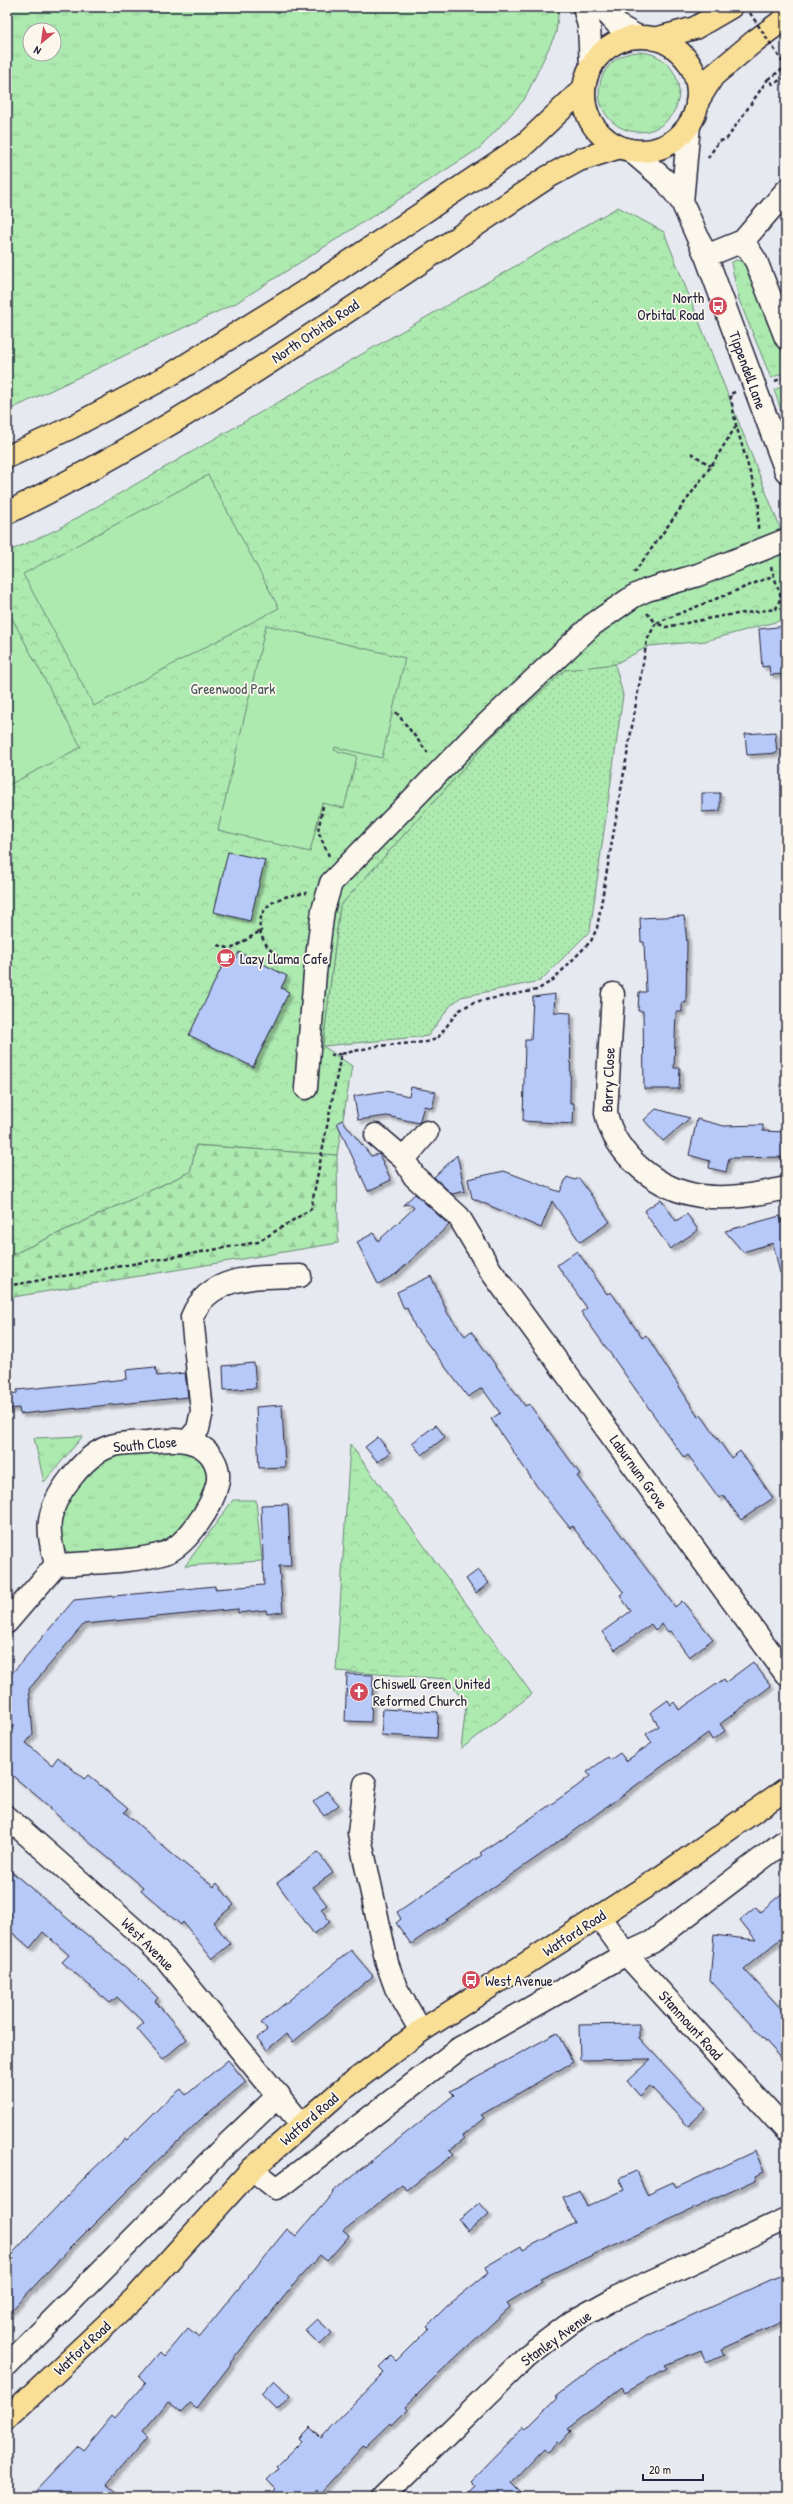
<svg xmlns="http://www.w3.org/2000/svg" width="793" height="2504" font-family="'Patrick Hand',sans-serif">
<defs>
<pattern id="grass-tufts" width="24" height="20" patternUnits="userSpaceOnUse"><rect width="24" height="20" fill="#adeab0"/><path d="M3 7l-1-3M5 7V3M7 7l1-3M15 17l-1-3M17 17v-4M19 17l1-3" fill="none" stroke="#95c898"/></pattern>
<pattern id="forest-firs" width="22" height="20" patternUnits="userSpaceOnUse"><rect width="22" height="20" fill="#adeab0"/><path d="M5 1l3.5 6h-7zM16 11l3.5 6h-7z" fill="#95c898"/></pattern>
<pattern id="park-crowns" width="20" height="18" patternUnits="userSpaceOnUse"><rect width="20" height="18" fill="#adeab0"/><path d="M2 6a3 3 0 1 1 6 0M12 15a3 3 0 1 1 6 0" fill="none" stroke="#95c898"/></pattern>
<pattern id="garden-dots" width="8" height="8" patternUnits="userSpaceOnUse"><rect width="8" height="8" fill="#adeab0"/><path d="M2 2h.1M6 6h.1" fill="none" stroke="#95c898" stroke-width="1.8" stroke-linecap="round"/></pattern>
<filter id="shadow"><feDropShadow dx="3.5" dy="3.5" stdDeviation="1" flood-color="#0004"/></filter>
</defs>
<rect width="100%" height="100%" fill="#e7e9f0"/>
<filter id="ink" filterUnits="userSpaceOnUse"><feTurbulence type="fractalNoise" baseFrequency=".025" numOctaves="2"/><feDisplacementMap in="SourceGraphic" scale="8" xChannelSelector="R" yChannelSelector="G"/><feConvolveMatrix kernelMatrix="1 2 1 2 8 2 1 2 1" color-interpolation-filters="sRGB"/></filter>
<g filter="url(#ink)">
<path fill="url(#grass-tufts)" stroke="#688676" fill-rule="evenodd" d="M 7,7 L 559,7 L 556,33 L 524,100 L 480,148 L 236,303 L 7,411 ZM 30,30 L 54,30 L 54,54 L 30,54 Z
M599 92a40 40 0 1 1 80 0a40 40 0 1 1-80 0Z
M 736,260 L 745,262 L 753,274 L 786,363 L 786,372 L 771,378 L 739,300 L 731,263 Z
M 786,385 L 786,424 L 774,390 Z
M 83,1436 L 44,1482 L 34,1438 Z
M 164,1447 C 172,1449 180,1450 188,1453 C 220,1465 204,1499 189,1518 C 184,1525 177,1538 169,1541 C 138,1554 103,1552 70,1553 L 61,1547 L 58,1522 L 80,1476 L 119,1451 Z
M 233,1500 L 256,1500 L 262,1561 L 185,1566 Z"/>
<path fill="url(#forest-firs)" stroke="#688676" d="M 196,1145 L 337,1155 L 338,1243 L 7,1298 L 7,1257 L 190,1172 Z"/>
<path fill="url(#park-crowns)" stroke="#688676" d="M 618,207 L 664,232 L 786,543 L 786,619 L 706,641 L 649,646 L 615,664 L 565,671 L 492,737 L 340,906 L 323,1046 L 352,1066 L 337,1155 L 196,1145 L 190,1172 L 7,1257 L 7,552 L 56,530 Z
M 350,1444 L 532,1694 L 461,1749 L 466,1704 L 447,1679 L 336,1671 Z"/>
<path fill="url(#garden-dots)" stroke="#688676" d="M 615,664 L 623,695 L 590,931 L 540,981 L 461,997 L 451,1005 L 428,1036 L 323,1046 L 340,906 L 492,737 L 565,670 Z"/>
<path fill="#adeab0" stroke="#688676" d="M 208,475 L 279,608 L 94,706 L 23,574 Z
M 7,609 L 81,747 L 7,786 Z
M 266,625 L 405,658 L 382,758 L 335,747 L 334,750 L 357,756 L 344,808 L 322,803 L 310,852 L 218,830 Z"/>
<path fill="#b7c9f9" stroke="#22223b" filter="url(#shadow)" d="M 786,626 L 786,674 L 770,675 L 769,666 L 762,667 L 759,629 Z
M 775,732 L 777,753 L 747,755 L 745,734 Z
M 702,793 L 720,793 L 720,811 L 702,812 Z
M 228,852 L 265,860 L 250,921 L 214,912 Z
M 684,916 L 687,943 L 686,1003 L 682,1002 L 682,1012 L 676,1012 L 674,1068 L 680,1068 L 679,1089 L 644,1089 L 643,1011 L 638,1011 L 639,992 L 646,992 L 644,942 L 641,942 L 640,918 Z
M 239,952 L 287,976 L 281,988 L 289,992 L 253,1067 L 189,1035 L 228,954 L 236,958 Z
M 555,994 L 554,1012 L 571,1013 L 570,1103 L 574,1103 L 573,1124 L 523,1121 L 525,1040 L 531,1040 L 533,997 Z
M 411,1087 L 436,1092 L 432,1108 L 424,1106 L 419,1123 L 387,1116 L 358,1120 L 354,1096 L 385,1091 L 409,1096 Z
M 656,1109 L 690,1118 L 663,1141 L 644,1120 Z
M 697,1119 L 724,1126 L 763,1125 L 763,1131 L 786,1132 L 786,1157 L 729,1158 L 726,1172 L 709,1168 L 710,1161 L 689,1155 Z
M 342,1120 L 371,1156 L 379,1154 L 391,1180 L 368,1191 L 337,1123 Z
M 457,1155 L 465,1191 L 452,1194 L 434,1177 Z
M 504,1171 L 560,1192 L 567,1177 L 575,1180 L 579,1178 L 610,1222 L 580,1242 L 552,1201 L 541,1228 L 472,1198 L 468,1179 Z
M 415,1194 L 449,1225 L 396,1274 L 378,1284 L 357,1242 L 374,1233 L 378,1241 L 414,1208 L 410,1204 L 403,1205 Z
M 661,1199 L 676,1221 L 687,1214 L 698,1230 L 670,1249 L 644,1211 Z
M 780,1216 L 782,1223 L 786,1222 L 786,1272 L 780,1273 L 773,1243 L 743,1252 L 725,1231 Z
M 577,1251 L 607,1294 L 611,1292 L 642,1338 L 646,1335 L 698,1416 L 701,1415 L 731,1458 L 740,1451 L 773,1498 L 741,1520 L 723,1495 L 719,1498 L 688,1455 L 684,1458 L 581,1312 L 587,1308 L 557,1265 Z
M 431,1276 L 448,1314 L 465,1336 L 471,1331 L 525,1406 L 529,1404 L 580,1474 L 577,1476 L 675,1607 L 682,1601 L 713,1639 L 689,1657 L 670,1631 L 668,1632 L 662,1624 L 655,1630 L 651,1624 L 615,1650 L 602,1632 L 631,1611 L 620,1596 L 624,1593 L 572,1526 L 570,1528 L 538,1488 L 491,1419 L 500,1413 L 482,1388 L 468,1397 L 415,1327 L 407,1308 L 404,1309 L 397,1292 Z
M 254,1363 L 256,1388 L 224,1390 L 223,1366 Z
M 155,1367 L 157,1376 L 185,1373 L 188,1397 L 20,1414 L 19,1408 L 7,1409 L 7,1394 L 17,1393 L 17,1390 L 127,1379 L 126,1370 Z
M 282,1405 L 285,1467 L 259,1468 L 256,1407 Z
M 436,1425 L 445,1437 L 422,1455 L 412,1443 Z
M 378,1437 L 390,1453 L 378,1462 L 365,1447 Z
M 288,1504 L 291,1566 L 279,1566 L 283,1612 L 267,1614 L 266,1610 L 238,1613 L 238,1609 L 84,1624 L 29,1689 L 33,1734 L 26,1743 L 52,1765 L 58,1757 L 84,1779 L 88,1775 L 128,1809 L 124,1812 L 172,1854 L 214,1887 L 217,1883 L 234,1905 L 213,1922 L 230,1944 L 212,1959 L 183,1922 L 181,1925 L 141,1890 L 143,1887 L 65,1822 L 50,1809 L 51,1808 L 7,1771 L 7,1734 L 13,1727 L 11,1705 L 7,1702 L 7,1679 L 74,1600 L 215,1586 L 215,1589 L 264,1585 L 261,1505 Z
M 478,1570 L 489,1583 L 476,1593 L 466,1579 Z
M 753,1662 L 771,1686 L 720,1724 L 725,1731 L 712,1740 L 708,1733 L 543,1853 L 411,1944 L 396,1923 L 401,1919 L 397,1912 L 482,1855 L 480,1853 L 576,1787 L 590,1776 L 587,1772 L 608,1757 L 610,1760 L 620,1753 L 626,1761 L 652,1743 L 646,1734 L 659,1726 L 650,1713 L 668,1700 L 671,1705 L 674,1702 L 679,1710 L 724,1679 L 726,1682 Z
M 347,1674 L 373,1675 L 371,1722 L 345,1721 Z
M 383,1709 L 438,1712 L 437,1738 L 381,1735 Z
M 327,1791 L 339,1805 L 324,1816 L 313,1802 Z
M 318,1852 L 333,1873 L 313,1887 L 327,1905 L 321,1909 L 330,1922 L 314,1934 L 277,1883 Z
M 7,1868 L 136,1976 L 158,1998 L 155,2001 L 187,2039 L 163,2059 L 137,2029 L 144,2023 L 117,1997 L 110,2003 L 62,1962 L 69,1955 L 43,1932 L 30,1948 L 7,1928 Z
M 786,1890 L 786,1934 L 744,1969 L 786,2014 L 786,2063 L 710,1980 L 714,1935 L 756,1940 L 740,1920 L 756,1907 L 760,1912 Z
M 351,1950 L 373,1976 L 293,2042 L 286,2034 L 267,2050 L 257,2038 L 267,2030 L 261,2023 Z
M 639,2024 L 639,2038 L 706,2109 L 688,2126 L 650,2086 L 640,2096 L 627,2081 L 651,2059 L 580,2060 L 579,2025 Z
M 557,2033 L 573,2062 L 481,2115 L 484,2118 L 462,2136 L 464,2139 L 450,2150 L 454,2154 L 407,2190 L 402,2185 L 343,2231 L 349,2236 L 327,2261 L 320,2255 L 300,2277 L 230,2363 L 231,2364 L 197,2408 L 190,2403 L 181,2413 L 168,2402 L 142,2432 L 147,2437 L 107,2484 L 123,2497 L 30,2497 L 78,2446 L 83,2450 L 112,2415 L 115,2418 L 145,2383 L 139,2377 L 160,2352 L 164,2356 L 188,2328 L 199,2337 L 287,2229 L 296,2236 L 333,2193 L 332,2192 L 454,2095 L 450,2091 Z
M 228,2060 L 246,2082 L 201,2119 L 155,2163 L 70,2248 L 7,2315 L 7,2259 L 86,2176 L 125,2139 L 127,2140 L 165,2102 L 181,2089 L 186,2095 Z
M 755,2151 L 764,2172 L 755,2176 L 756,2180 L 540,2279 L 542,2282 L 507,2303 L 510,2307 L 439,2373 L 405,2407 L 407,2410 L 392,2425 L 391,2423 L 366,2447 L 364,2445 L 320,2493 L 317,2489 L 309,2497 L 268,2497 L 276,2489 L 267,2480 L 279,2468 L 277,2466 L 302,2441 L 299,2438 L 310,2427 L 321,2438 L 384,2373 L 379,2368 L 391,2356 L 396,2361 L 429,2328 L 427,2326 L 446,2307 L 488,2273 L 485,2267 L 521,2246 L 523,2250 L 575,2223 L 563,2197 L 579,2190 L 587,2207 L 624,2190 L 619,2179 L 636,2171 L 647,2194 L 673,2182 L 676,2188 Z
M 480,2203 L 489,2214 L 468,2231 L 459,2220 Z
M 786,2273 L 786,2320 L 721,2349 L 724,2355 L 706,2363 L 701,2350 L 665,2365 L 667,2368 L 625,2392 L 622,2387 L 567,2429 L 570,2432 L 559,2444 L 557,2442 L 547,2452 L 544,2449 L 512,2482 L 527,2497 L 464,2497 L 476,2486 L 471,2481 L 524,2427 L 526,2429 L 557,2398 L 555,2397 L 603,2360 L 648,2335 Z
M 317,2319 L 332,2333 L 320,2345 L 305,2330 Z
M 274,2380 L 290,2396 L 277,2410 L 261,2394 Z"/>
<g fill="none" stroke-linecap="round" stroke-linejoin="round">
<g stroke="#22223b" stroke-width="25">
<path id="minor" d="M 584,7 L 589,26 L 591,67
M 601,7 L 619,26 L 638,37
M 630,150 L 666,181 L 682,202 L 706,256 L 786,471
M 682,202 L 689,125
M 743,241 L 756,261 L 786,338
M 706,256 L 743,241 L 786,191
M 613,994 L 606,1113 C 615,1156 658,1190 701,1196 C 729,1200 759,1194 786,1188
M 306,1088 L 315,973 L 323,910 L 331,883 L 478,732 L 592,625 L 634,596 L 647,590 L 698,575 L 786,540
M 376,1135 L 404,1159 L 414,1176 L 459,1217 L 491,1271 L 786,1674
M 404,1159 L 427,1132
M 188,1441 L 198,1429 L 202,1411 L 192,1317 C 209,1273 262,1277 300,1276
M 7,1622 L 56,1565 C 86,1563 138,1562 165,1553 C 187,1545 212,1507 217,1485 C 221,1470 214,1454 200,1446 C 184,1437 164,1440 147,1442 C 135,1443 119,1442 108,1447 C 84,1456 53,1495 50,1521 C 48,1536 53,1551 56,1565
M 365,1784 L 359,1833 L 387,1963 L 396,1988 L 421,2031
M 7,1817 L 144,1938 L 167,1960 L 302,2125
M 599,1917 L 626,1954 L 786,2130
M 252,2169 L 276,2188 L 284,2184 L 460,2048 L 626,1954 L 652,1942 L 786,1840
M 7,2366 L 220,2151 L 279,2095
M 383,2497 L 527,2356 L 572,2322 L 617,2297 L 786,2219"/>
</g>
<g stroke="#22223b" stroke-width="25">
<path id="major" d="M 7,2418 L 138,2295 L 252,2169 L 341,2091 L 421,2031 L 664,1875 L 786,1789"/>
</g>
<g stroke="#22223b" stroke-width="25">
<path id="highway" d="M584 94a57 57 0 1 1 114 0a57 57 0 1 1-114 0Z
M 654,39 L 695,28 L 731,7
M 697,102 L 713,76 L 756,40 L 786,18
M 7,457 L 70,428 L 170,375 L 315,285 L 525,144 L 584,88
M 7,513 C 197,420 371,294 548,177 L 579,160 L 620,147"/>
</g>
<path stroke="#22223b" stroke-width="2.5" stroke-dasharray="4 3" stroke-linecap="butt" d="M 630,7 L 661,7
M 768,79 L 786,67
M 708,158 L 719,141 L 726,140 L 768,79 L 773,84 L 786,77
M 775,381 L 786,377
M 735,392 L 730,394 L 736,425 L 759,503 L 758,529
M 691,453 L 711,466
M 634,573 L 711,466 L 736,426
M 647,613 L 656,623 L 775,575
M 396,712 L 428,753
M 323,806 L 318,831 L 329,856
M 218,945 L 231,949 L 262,930
M 296,966 C 272,959 245,929 269,905 C 280,896 294,895 307,893
M 330,1055 L 341,1054
M 7,1286 L 258,1242 L 311,1209 L 341,1054 L 377,1046 L 426,1042 L 437,1039 L 458,1011 L 474,1002 L 537,990 L 553,980 L 591,941 L 597,928 L 647,640 L 656,623 L 666,627 L 722,616 L 776,609 L 781,597 L 771,567"/>
<use href="#minor" stroke="#fbf7ec" stroke-width="22"/>
<use href="#major" stroke="#f9df96" stroke-width="22"/>
<use href="#highway" stroke="#f9df96" stroke-width="22"/>
<path stroke="#22223b" stroke-width="2.5" stroke-dasharray="4 3" stroke-linecap="butt" d="M 746,7 L 786,67"/>
</g>
</g>
<defs>
<g id="bus-disc" transform="scale(1)"><circle r="9.5" fill="#d1495b" stroke="#fbf7ec"/><path d="M-5-6H5V4H4V6H2V4H-2V6H-4V4H-5ZM-3.5-4V0h7V-4ZM-3.5 1.2v1.5H-2V1.2ZM2 1.2v1.5H3.5V1.2Z" fill="#fff"/></g>
<g id="cafe-disc" transform="scale(1)"><circle r="9.5" fill="#d1495b" stroke="#fbf7ec"/><path d="M-5.5-4.5H6V0H3Q3 3.5 0 3.5H-2.5Q-5.5 3.5-5.5 0ZM3-3.2v2h1.7v-2ZM-6 4.5H4V6H-6Z" fill="#fff"/></g>
<g id="church-disc" transform="scale(1)"><circle r="9.5" fill="#d1495b" stroke="#fbf7ec"/><path d="M-1.2-6h2.4v3.5h3.3v2.4h-3.3V6h-2.4V-.1h-3.3v-2.4h3.3Z" fill="#fff"/></g>
</defs>
<g fill-rule="evenodd">
<use href="#bus-disc" x="718" y="306"/>
<use href="#cafe-disc" x="226" y="958"/>
<use href="#church-disc" x="359" y="1692"/>
<use href="#bus-disc" x="471" y="1980"/>
</g>
<g text-anchor="middle" dominant-baseline="central" stroke-width="3.5" stroke-linejoin="round" paint-order="stroke">
<g font-size="15" fill="#22223b" stroke="#fbf7ec" text-anchor="start">
<text x="704" y="297" text-anchor="end">North<tspan x="704" dy="17">Orbital Road</tspan></text>
<text x="240" y="958">Lazy Llama Cafe</text>
<text x="373" y="1683">Chiswell Green United<tspan x="373" dy="17">Reformed Church</tspan></text>
<text x="485" y="1980">West Avenue</text>
</g>
<g font-size="15" fill="#22223b" stroke="#fbf7ec">
<text transform="translate(315 331) rotate(-34)">North Orbital Road</text>
<text transform="translate(748 370) rotate(70)">Tippendell Lane</text>
<text transform="translate(608 1080) rotate(-88)">Barry Close</text>
<text transform="translate(145 1444) rotate(-5)">South Close</text>
<text transform="translate(639 1472) rotate(54)">Laburnum Grove</text>
<text transform="translate(574 1933) rotate(-33)">Watford Road</text>
<text transform="translate(148 1944) rotate(45)">West Avenue</text>
<text transform="translate(691 2025) rotate(48)">Stanmount Road</text>
<text transform="translate(309 2119) rotate(-41)">Watford Road</text>
<text transform="translate(556 2338) rotate(-36)">Stanley Avenue</text>
<text transform="translate(82 2348) rotate(-43)">Watford Road</text>
</g>
<g font-size="15" fill="#455458" stroke="#fbf7ec">
<text x="233" y="688">Greenwood Park</text>
</g>
</g>
<rect width="793" height="2504" fill="none" stroke="#fbf7ec" stroke-width="24"/>
<rect x="12" y="12" width="769" height="2480" fill="none" stroke="#22223b" stroke-width="1.5" filter="url(#ink)"/>
<g transform="translate(42 42) rotate(209)"><circle r="19" fill="#fbf7ec" stroke="#a4a2a5"/>
<path d="M0-3L7 15L0 10L-7 15Z" fill="#d1495b"/>
<text y="-6" font-size="11" font-weight="bold" text-anchor="middle" fill="#22223b">N</text>
</g>
<path d="M643 2474v6h60v-6" fill="none" stroke="#22223b" stroke-width="2"/>
<text x="649" y="2474" font-size="12" fill="#22223b" stroke="#fbf7ec" stroke-width="3" paint-order="stroke">20 m</text>
</svg>
